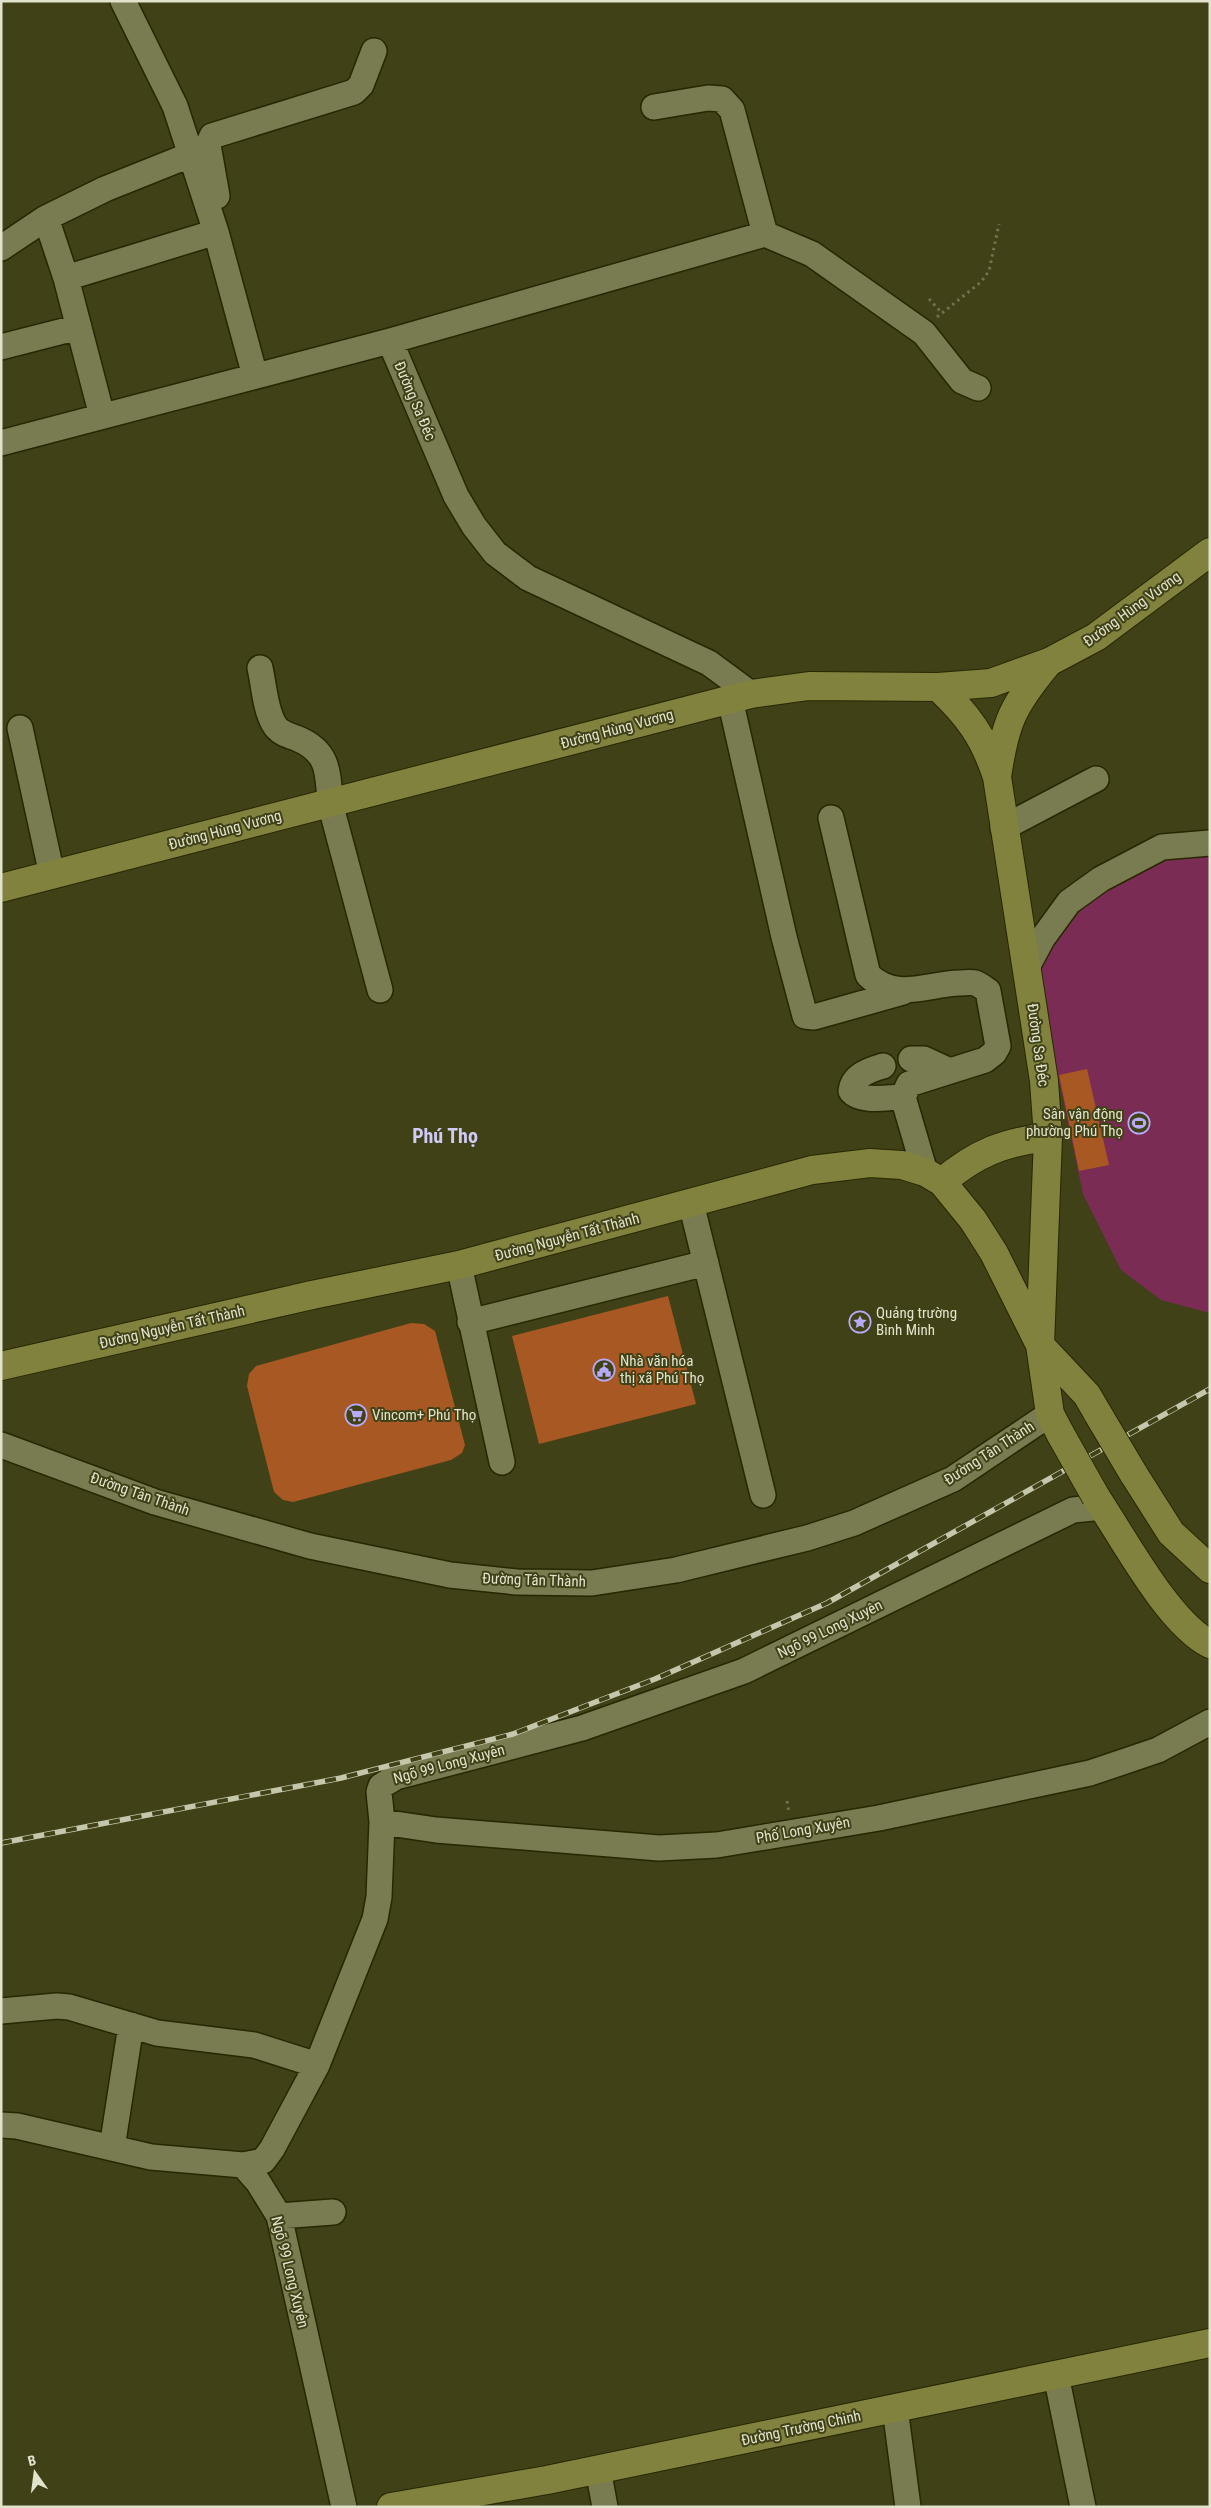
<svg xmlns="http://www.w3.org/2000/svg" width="1211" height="2508" font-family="'Roboto Condensed',sans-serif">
<rect width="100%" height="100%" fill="#404117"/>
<path fill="#7a2c55" d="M 1210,851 L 1210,1313 L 1161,1300 L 1121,1270 L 1083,1194 L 1038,980 L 1051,940 L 1089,902 L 1127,874 L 1166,856 Z"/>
<path fill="#a85823" d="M 1087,1069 L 1109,1165 L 1079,1171 L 1059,1075 Z
M 668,1296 L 696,1404 L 539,1444 L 512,1336 Z
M 411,1323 L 424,1324 L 435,1331 L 465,1445 L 462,1453 L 451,1460 L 293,1502 L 283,1500 L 274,1492 L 247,1386 L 249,1374 L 256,1366 Z"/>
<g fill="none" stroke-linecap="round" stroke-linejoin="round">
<g stroke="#272700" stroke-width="28">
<path id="minor" d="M 123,1 L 175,106 L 216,232 L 255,376
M 654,107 L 708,98 L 722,99 L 732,110 L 765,234
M 217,196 L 208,145 L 212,136 L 354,92 L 361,85 L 374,51
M 46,218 L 66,278 L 102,416
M 1,248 L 46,218 L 105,189 L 190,155
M 66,278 L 216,232
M 390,341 L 456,496 L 474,526 L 495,553 L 528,578 L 709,663 L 751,694
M 1,347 L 79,327
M 1,443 L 390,341 L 765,234 L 812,254 L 924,333 L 962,381 L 978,388
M 260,668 C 264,685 265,709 274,724 C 278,732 287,735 296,738 C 329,751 328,772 330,803 L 380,990
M 730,699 L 784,937 L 805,1016 L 814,1017 L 903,992
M 20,728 L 52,875
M 831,818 L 868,975 C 897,1002 925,984 960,983 C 964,983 971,982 975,983 C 979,984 985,989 988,991 L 998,1046 L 994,1053 L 985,1060 L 909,1084 L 903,1097 L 925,1172
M 1003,828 L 1096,779
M 1026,969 L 1042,939 L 1069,902 L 1101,879 L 1162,847 L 1210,843
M 911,1059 L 924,1059 L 950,1071
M 883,1066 C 870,1070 853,1075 851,1091 C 861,1103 889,1097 903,1097
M 691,1203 L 763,1495
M 459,1265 L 502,1462
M 470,1322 L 706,1263
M 1,1445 L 155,1502 L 310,1546 L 450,1575 L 517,1582 L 592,1583 L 676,1570 L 807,1538 L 854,1523 L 953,1479 L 1050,1414
M 382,1822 L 436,1830 L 659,1848 L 717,1845 L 879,1818 L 1090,1773 L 1158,1750 L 1210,1722
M 1,2011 L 57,2006 L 69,2007 L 157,2033 L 254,2045 L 317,2065
M 1,2125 L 17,2126 L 151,2157 L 243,2165
M 112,2148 L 131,2025
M 279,2216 L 333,2212
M 1056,2375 L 1083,2507
M 895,2408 L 908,2507
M 598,2469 L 605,2507
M 344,2507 L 279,2216 L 258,2182 L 243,2165 L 263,2161 L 272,2149 L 317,2065 L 375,1919 L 379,1897 L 382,1822 L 379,1792 L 381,1786 L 396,1777 L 582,1728 L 744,1671 L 1073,1510 L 1103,1507"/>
</g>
<g stroke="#272700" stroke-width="30">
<path id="major" d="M 1048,663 C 1013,705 1005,722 997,777 L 1044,1081 L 1048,1137 L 1040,1345 L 1050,1414 L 1061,1435
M 938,687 C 968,715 984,737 997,777
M 1,888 L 751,694 L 809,686 L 938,687 L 991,683 L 1049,662 L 1096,637 L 1210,552
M 942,1182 C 976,1153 1004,1142 1048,1137
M 1,1366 L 312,1295 L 459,1265 L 812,1170 L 870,1163 L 902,1165 L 925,1172 L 942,1182 L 973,1220 L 994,1253 L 1040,1345 L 1087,1395 L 1098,1414
M 1133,1473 L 1171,1533 L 1210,1569
M 1096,1497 C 1123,1537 1168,1623 1210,1644
M 391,2507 L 547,2480 L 1210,2343"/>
</g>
<path stroke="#71734e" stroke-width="3" stroke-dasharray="2.5 4" stroke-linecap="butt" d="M 929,299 L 941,312
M 937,317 L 981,282 L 989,271 L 999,224
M 787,1801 L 789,1813"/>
<use href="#minor" stroke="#797b50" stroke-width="25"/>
<use href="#major" stroke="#80823e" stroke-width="28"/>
<g stroke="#c5c7ac" stroke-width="5.5">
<path id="rail" d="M 1,1843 L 341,1778 L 513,1734 L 655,1679 L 827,1603 L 1210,1389"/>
</g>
<use href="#rail" stroke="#404117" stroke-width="4" stroke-dasharray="11" stroke-linecap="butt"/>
<g stroke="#272700" stroke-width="30" stroke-linecap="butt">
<path id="major-bridge" d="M 1098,1414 L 1133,1473
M 1061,1435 L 1096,1497"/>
</g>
<use href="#major-bridge" stroke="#80823e" stroke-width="28"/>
</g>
<defs>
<g id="stadium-ring" transform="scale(1.125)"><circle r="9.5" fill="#404117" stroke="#b7abf8" stroke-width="1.5"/><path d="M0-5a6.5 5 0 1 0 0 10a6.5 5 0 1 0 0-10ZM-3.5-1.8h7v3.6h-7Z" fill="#b7abf8"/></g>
<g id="sight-ring" transform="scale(1.125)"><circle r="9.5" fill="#404117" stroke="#b7abf8" stroke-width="1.5"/><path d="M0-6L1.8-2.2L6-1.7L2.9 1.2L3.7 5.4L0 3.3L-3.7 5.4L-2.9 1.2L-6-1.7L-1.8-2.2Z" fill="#b7abf8"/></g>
<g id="civic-ring" transform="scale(1.125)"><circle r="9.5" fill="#404117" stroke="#b7abf8" stroke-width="1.5"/><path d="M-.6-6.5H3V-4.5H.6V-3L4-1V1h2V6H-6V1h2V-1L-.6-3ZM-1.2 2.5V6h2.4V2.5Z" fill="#b7abf8"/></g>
<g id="supermarket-ring" transform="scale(1.125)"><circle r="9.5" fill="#404117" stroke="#b7abf8" stroke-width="1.5"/><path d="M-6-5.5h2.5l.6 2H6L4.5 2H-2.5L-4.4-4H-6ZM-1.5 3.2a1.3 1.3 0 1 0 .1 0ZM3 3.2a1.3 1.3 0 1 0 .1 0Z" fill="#b7abf8"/></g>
</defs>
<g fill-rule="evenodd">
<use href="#stadium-ring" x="1139" y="1123"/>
<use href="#sight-ring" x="860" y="1322"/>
<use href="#civic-ring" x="604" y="1370"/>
<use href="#supermarket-ring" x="356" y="1415"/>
</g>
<g text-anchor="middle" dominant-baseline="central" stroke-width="4" stroke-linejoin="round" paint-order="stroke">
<g font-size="15" fill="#e1e3cc" stroke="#404117">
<text transform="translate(415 401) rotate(67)">Đường Sa Đéc</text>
<text transform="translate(1132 609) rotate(-36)">Đường Hùng Vương</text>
<text transform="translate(617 729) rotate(-15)">Đường Hùng Vương</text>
<text transform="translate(225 830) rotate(-15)">Đường Hùng Vương</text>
<text transform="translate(1038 1045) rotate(82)">Đường Sa Đéc</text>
<text transform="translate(567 1237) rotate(-15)">Đường Nguyễn Tất Thành</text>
<text transform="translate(172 1327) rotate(-13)">Đường Nguyễn Tất Thành</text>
<text transform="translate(989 1453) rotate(-33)">Đường Tân Thành</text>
<text transform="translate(140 1494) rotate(19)">Đường Tân Thành</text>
<text transform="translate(534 1580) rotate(2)">Đường Tân Thành</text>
<text transform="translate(830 1629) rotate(-26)">Ngõ 99 Long Xuyên</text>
<text transform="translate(449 1764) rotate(-15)">Ngõ 99 Long Xuyên</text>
<text transform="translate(803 1830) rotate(-10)">Phố Long Xuyên</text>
<text transform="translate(290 2272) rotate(76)">Ngõ 99 Long Xuyên</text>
<text transform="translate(801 2428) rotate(-12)">Đường Trường Chinh</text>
</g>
<g font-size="15" fill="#e1e3cc" stroke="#404117" text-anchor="start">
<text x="1123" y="1114" text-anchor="end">Sân vận động<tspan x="1123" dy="17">phường Phú Thọ</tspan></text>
<text x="876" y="1313">Quảng trường<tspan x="876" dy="17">Bình Minh</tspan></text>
<text x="620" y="1361">Nhà văn hóa<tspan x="620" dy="17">thị xã Phú Thọ</tspan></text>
<text x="372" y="1415">Vincom+ Phú Thọ</text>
</g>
<g font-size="20" font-weight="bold" fill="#d0cbf6" stroke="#404117">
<text x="445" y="1136">Phú Thọ</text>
</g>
</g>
<rect width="1211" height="2508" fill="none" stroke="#e1e3cc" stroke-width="5"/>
<g transform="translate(35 2473) rotate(346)" stroke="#404117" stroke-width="4" paint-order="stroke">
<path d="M0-4L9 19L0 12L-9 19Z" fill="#e1e3cc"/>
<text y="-8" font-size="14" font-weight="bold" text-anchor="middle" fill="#e1e3cc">B</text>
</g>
</svg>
